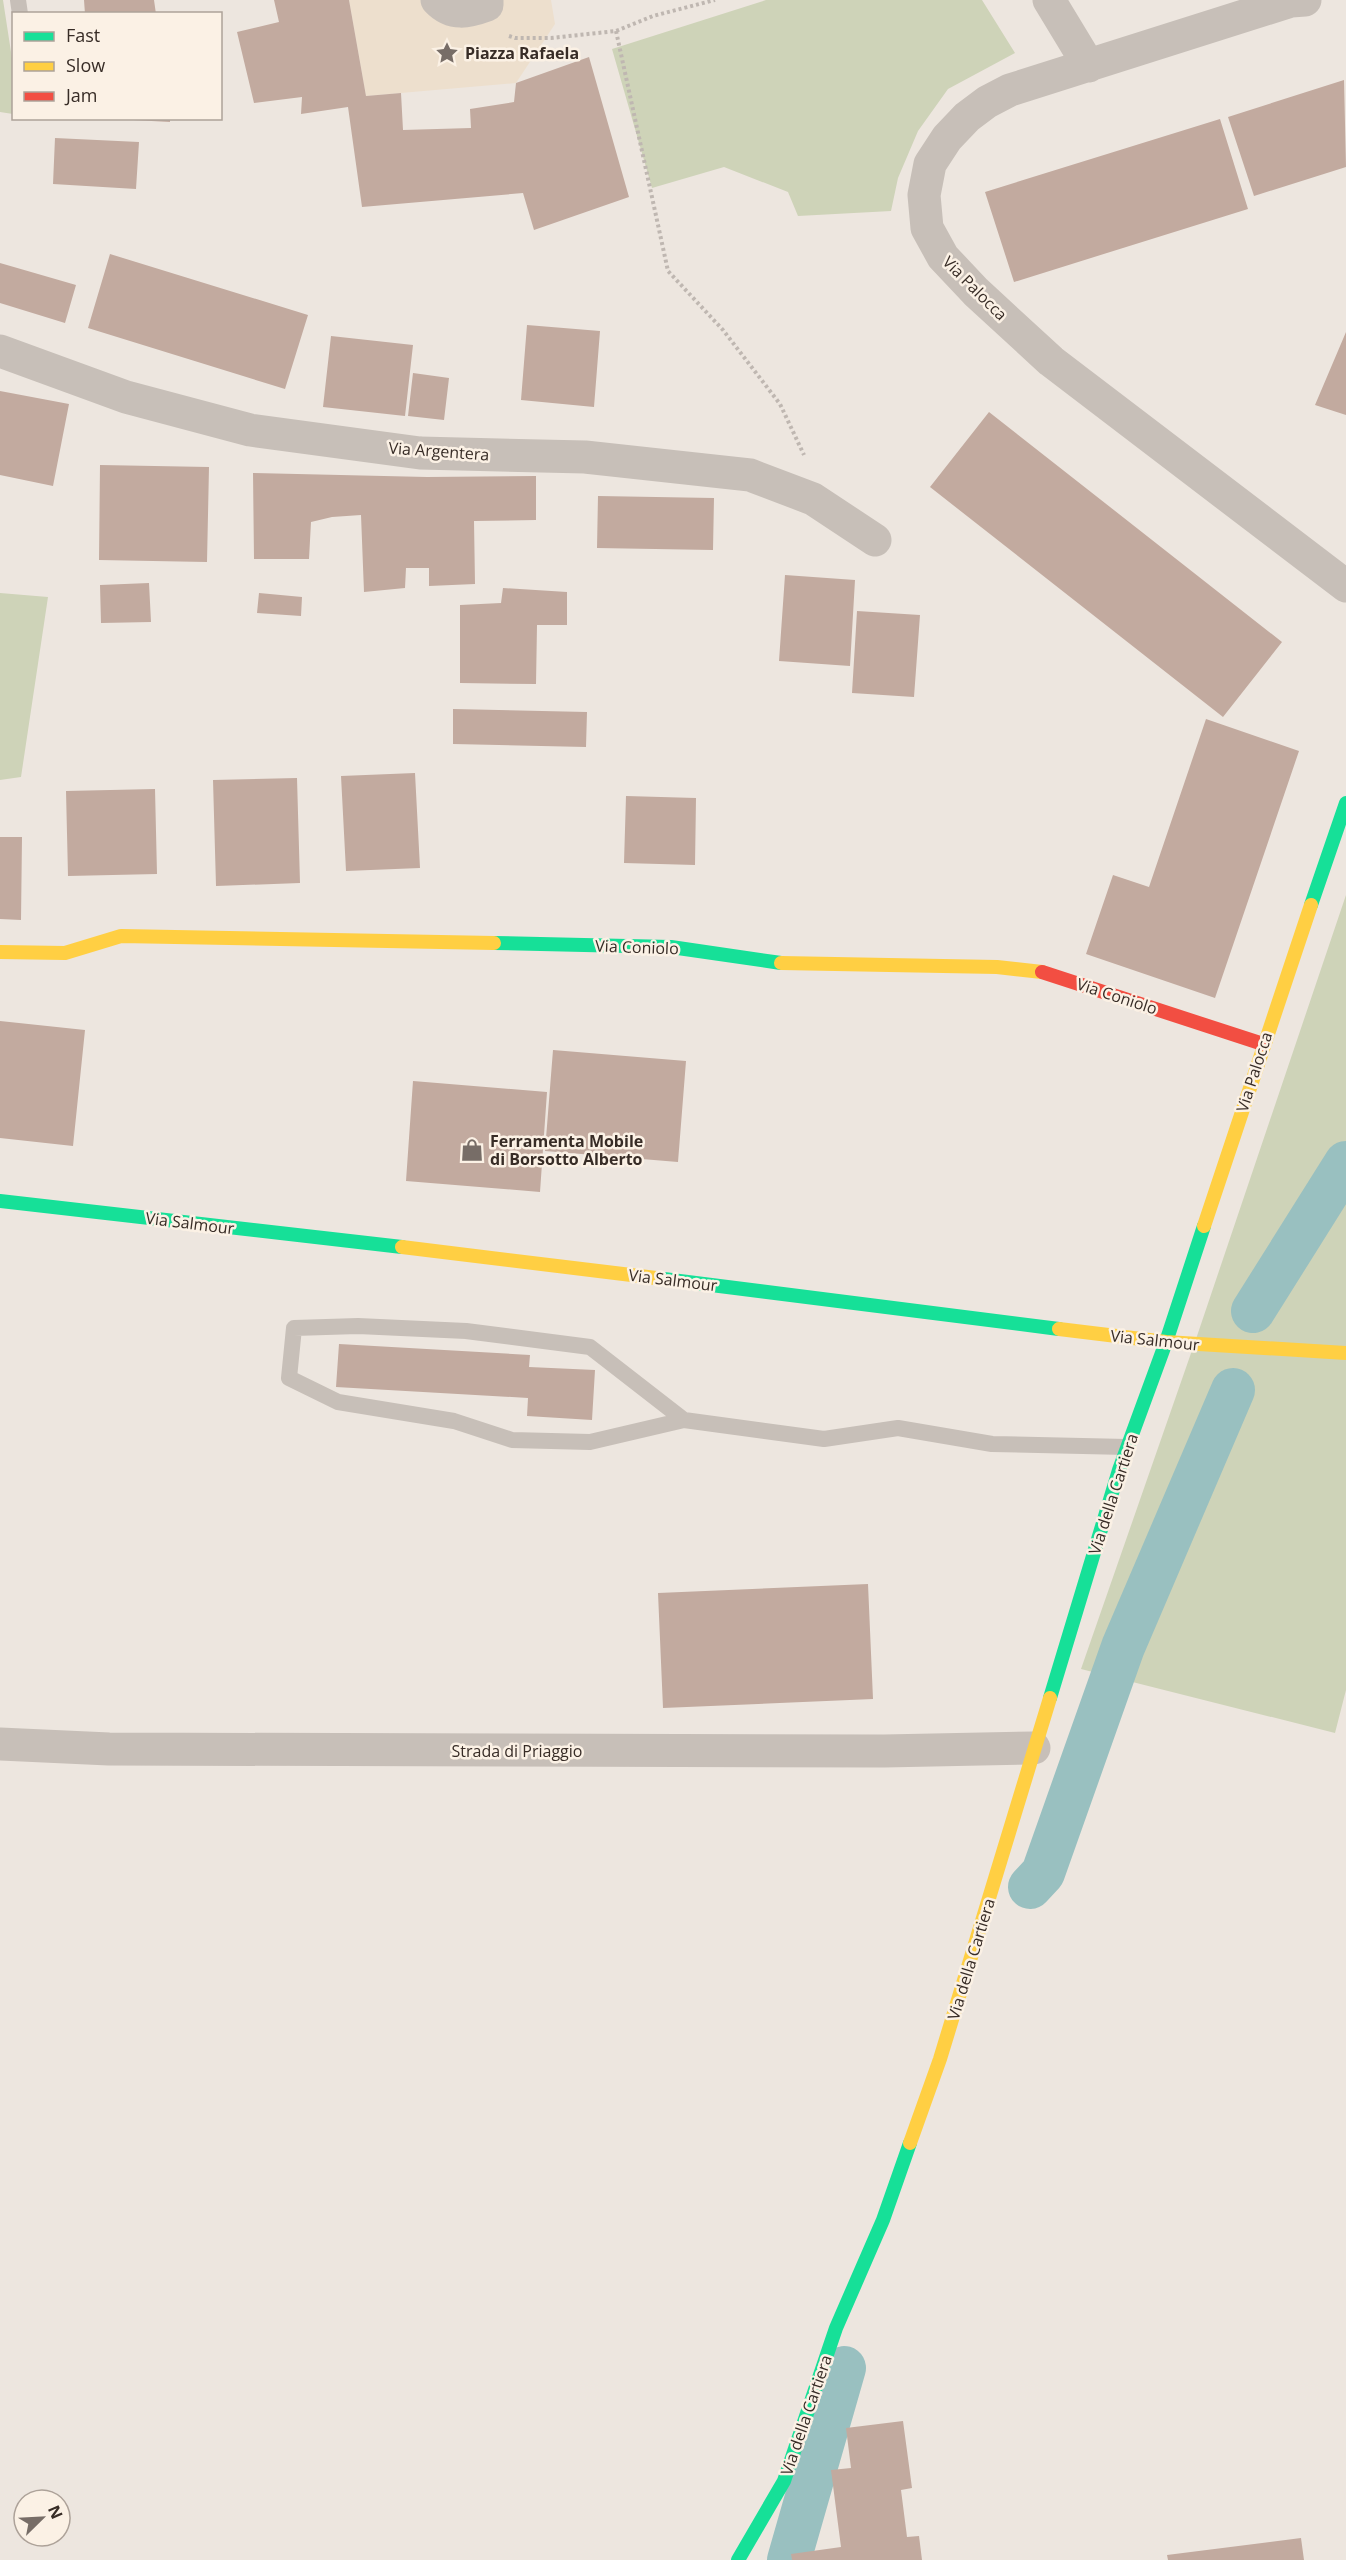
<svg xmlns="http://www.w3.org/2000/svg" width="1346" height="2560" font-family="'Open Sans',sans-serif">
<rect width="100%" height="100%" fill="#ede6df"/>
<path fill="#ced3b8" d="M 0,0 L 3,0 L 13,65 L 13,114 L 0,112 Z
M 766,0 L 982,0 L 1015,53 L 948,89 L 918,131 L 898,178 L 891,211 L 798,216 L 788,192 L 724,167 L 652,188 L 612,49 Z
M 0,593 L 48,597 L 21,777 L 0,780 Z
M 1346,895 L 1346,1690 L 1335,1733 L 1081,1669 L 1197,1336 Z"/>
<path fill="#eddfcd" d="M 349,0 L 551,0 L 555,24 L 516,83 L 366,96 Z"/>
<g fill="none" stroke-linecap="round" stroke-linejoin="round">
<path stroke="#99c0c0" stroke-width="44" d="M 1253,1311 L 1346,1163
M 1030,1887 L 1043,1873 L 1123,1647 L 1233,1390
M 789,2560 L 844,2368"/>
</g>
<path fill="#c2aa9f" d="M 84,0 L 154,0 L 156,14 L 85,14 Z
M 274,0 L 349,0 L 366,96 L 401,93 L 403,130 L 471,128 L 470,109 L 514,102 L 516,83 L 589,57 L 629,197 L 534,230 L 523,193 L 362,207 L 348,107 L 301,114 L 302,97 L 254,103 L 237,32 L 279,22 Z
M 1344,80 L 1346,167 L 1254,196 L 1228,117 Z
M 133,118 L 170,118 L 170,122 L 133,120 Z
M 1220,119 L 1248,209 L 1014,282 L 985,192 Z
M 55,138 L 139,142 L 136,189 L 53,184 Z
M 110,254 L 308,315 L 285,389 L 88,328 Z
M 0,263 L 76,285 L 65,323 L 0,303 Z
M 527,325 L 600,331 L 594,407 L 521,400 Z
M 1346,332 L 1346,415 L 1315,405 Z
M 331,336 L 413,345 L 405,416 L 323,407 Z
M 413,373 L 449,378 L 444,420 L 408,416 Z
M 0,391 L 69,404 L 53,486 L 0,475 Z
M 989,412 L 1282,642 L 1223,717 L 930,487 Z
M 100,465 L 209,467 L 207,562 L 99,560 Z
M 253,473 L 427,477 L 536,476 L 536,520 L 474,521 L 475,584 L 429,586 L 429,568 L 406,568 L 405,588 L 364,592 L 361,515 L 332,517 L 311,522 L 309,559 L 254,559 Z
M 598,496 L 714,498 L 713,550 L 597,548 Z
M 785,575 L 855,580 L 850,666 L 779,661 Z
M 149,583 L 151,622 L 101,623 L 100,585 Z
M 503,588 L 567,592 L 567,625 L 537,625 L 536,684 L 460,683 L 460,605 L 501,603 Z
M 259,593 L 302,597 L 301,616 L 257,613 Z
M 857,611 L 920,615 L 914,697 L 852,693 Z
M 453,709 L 587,712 L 586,747 L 453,744 Z
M 1206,719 L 1299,751 L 1215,998 L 1086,954 L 1113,875 L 1149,887 Z
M 415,773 L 420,868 L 346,871 L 341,776 Z
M 297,778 L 300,883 L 216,886 L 213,780 Z
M 155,789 L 157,874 L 68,876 L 66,791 Z
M 626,796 L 696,798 L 695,865 L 624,863 Z
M 0,837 L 22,837 L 21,920 L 0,919 Z
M 0,1021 L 85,1030 L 73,1146 L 0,1138 Z
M 553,1050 L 686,1061 L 678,1162 L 545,1151 Z
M 413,1081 L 547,1092 L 540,1192 L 406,1181 Z
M 339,1344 L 530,1355 L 529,1367 L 595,1370 L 592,1420 L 527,1416 L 528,1398 L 336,1387 Z
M 868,1584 L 873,1699 L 663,1708 L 658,1593 Z
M 903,2421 L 912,2488 L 901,2490 L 907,2537 L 919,2536 L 922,2560 L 792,2560 L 791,2554 L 841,2547 L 831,2470 L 851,2468 L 846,2428 Z
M 1301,2538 L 1304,2560 L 1168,2560 L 1167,2555 Z"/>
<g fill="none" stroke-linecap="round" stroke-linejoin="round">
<path stroke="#bfb7b1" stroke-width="4" stroke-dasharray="3 3" stroke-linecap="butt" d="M 616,31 L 668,271 L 723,330 L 780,404 L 804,455
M 509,36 L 515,38 L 551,38 L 616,31 L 653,16 L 715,0"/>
<path stroke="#c7bfb8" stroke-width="16" d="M 18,0 L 20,14
M 684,1420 L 590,1347 L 466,1331 L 358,1326 L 294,1328 L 289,1378 L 338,1402 L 454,1421 L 512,1440 L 590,1442 L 684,1420 L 824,1439 L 898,1428 L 992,1444 L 1127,1447"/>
<path stroke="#c7bfb8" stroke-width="33" d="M 437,0 C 452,16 468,12 487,5 L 487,0
M 1049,0 L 1089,66
M 1305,0 L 1291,1 L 1010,90 L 987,102 L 967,117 L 947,138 L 930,164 L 924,195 L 927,228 L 943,257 L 976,292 L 1051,361 L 1346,586
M 0,351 L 126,397 L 250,430 L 420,453 L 585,457 L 750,475 L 813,499 L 875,540
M 0,1744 L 109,1749 L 884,1751 L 1034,1748"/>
<path stroke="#16e098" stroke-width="14" d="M 1311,905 L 1346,803
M 494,943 L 671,947 L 781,963
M 0,1201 L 402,1247
M 656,1278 L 1059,1329
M 1050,1698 L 1119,1470 L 1166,1342 L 1204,1226
M 738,2560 L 784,2481 L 836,2328 L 883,2220 L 910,2143"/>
<path stroke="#ffcf43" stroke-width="14" d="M 0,952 L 65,953 L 121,936 L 494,943
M 781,963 L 997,967 L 1042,972
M 1204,1226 L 1311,905
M 402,1247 L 656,1278
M 1059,1329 L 1166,1342 L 1346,1353
M 910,2143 L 940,2059 L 1050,1698"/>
<path stroke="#f24e42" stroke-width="14" d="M 1042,972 L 1263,1044"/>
</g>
<defs>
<g id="sight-bare" transform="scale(1.8)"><path d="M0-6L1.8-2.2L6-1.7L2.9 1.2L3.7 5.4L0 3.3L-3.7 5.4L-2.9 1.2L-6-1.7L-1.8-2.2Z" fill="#776d67" stroke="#fbf1e5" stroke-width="2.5" paint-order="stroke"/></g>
<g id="shop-bare" transform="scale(1.8)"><path d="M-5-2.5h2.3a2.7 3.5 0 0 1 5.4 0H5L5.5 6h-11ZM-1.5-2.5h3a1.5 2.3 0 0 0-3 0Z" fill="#776d67" stroke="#fbf1e5" stroke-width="2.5" paint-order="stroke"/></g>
</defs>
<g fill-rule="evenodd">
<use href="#sight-bare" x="447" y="53"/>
<use href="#shop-bare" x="472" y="1150"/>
</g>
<g text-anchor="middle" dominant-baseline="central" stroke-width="5" stroke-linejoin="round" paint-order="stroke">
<g font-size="16" font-weight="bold" fill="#372c26" stroke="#fbf1e5" text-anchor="start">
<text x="465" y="53">Piazza Rafaela</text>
<text x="490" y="1141">Ferramenta Mobile<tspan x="490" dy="18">di Borsotto Alberto</tspan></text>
</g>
<g font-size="16" fill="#372c26" stroke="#fbf1e5">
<text transform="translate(975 288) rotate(45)">Via Palocca</text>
<text transform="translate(439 451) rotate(4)">Via Argentera</text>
<text transform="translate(637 947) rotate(2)">Via Coniolo</text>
<text transform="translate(1117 996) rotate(18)">Via Coniolo</text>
<text transform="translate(1254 1072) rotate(-72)">Via Palocca</text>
<text transform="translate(190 1223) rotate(7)">Via Salmour</text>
<text transform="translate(673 1280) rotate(7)">Via Salmour</text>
<text transform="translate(1155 1340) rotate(6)">Via Salmour</text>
<text transform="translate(1113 1494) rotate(-72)">Via della Cartiera</text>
<text x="517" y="1751">Strada di Priaggio</text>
<text transform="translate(971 1959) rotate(-73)">Via della Cartiera</text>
<text transform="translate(806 2415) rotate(-71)">Via della Cartiera</text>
</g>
</g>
<rect x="12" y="12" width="210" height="108" fill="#fbf1e5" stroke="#ada299" stroke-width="1.5"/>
<rect x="24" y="32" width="30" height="9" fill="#16e098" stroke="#ada299" stroke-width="1.5"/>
<text x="66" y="42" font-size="18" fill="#372c26">Fast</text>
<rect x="24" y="62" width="30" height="9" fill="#ffcf43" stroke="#ada299" stroke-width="1.5"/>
<text x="66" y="72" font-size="18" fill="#372c26">Slow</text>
<rect x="24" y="92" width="30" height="9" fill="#f24e42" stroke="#ada299" stroke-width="1.5"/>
<text x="66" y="102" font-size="18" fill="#372c26">Jam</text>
<g transform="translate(42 2518) rotate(66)"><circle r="28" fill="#fbf1e5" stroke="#ada299" stroke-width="1.5"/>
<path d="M0-4.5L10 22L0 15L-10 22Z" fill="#776d67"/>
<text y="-9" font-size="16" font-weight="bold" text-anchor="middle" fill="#372c26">N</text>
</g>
</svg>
